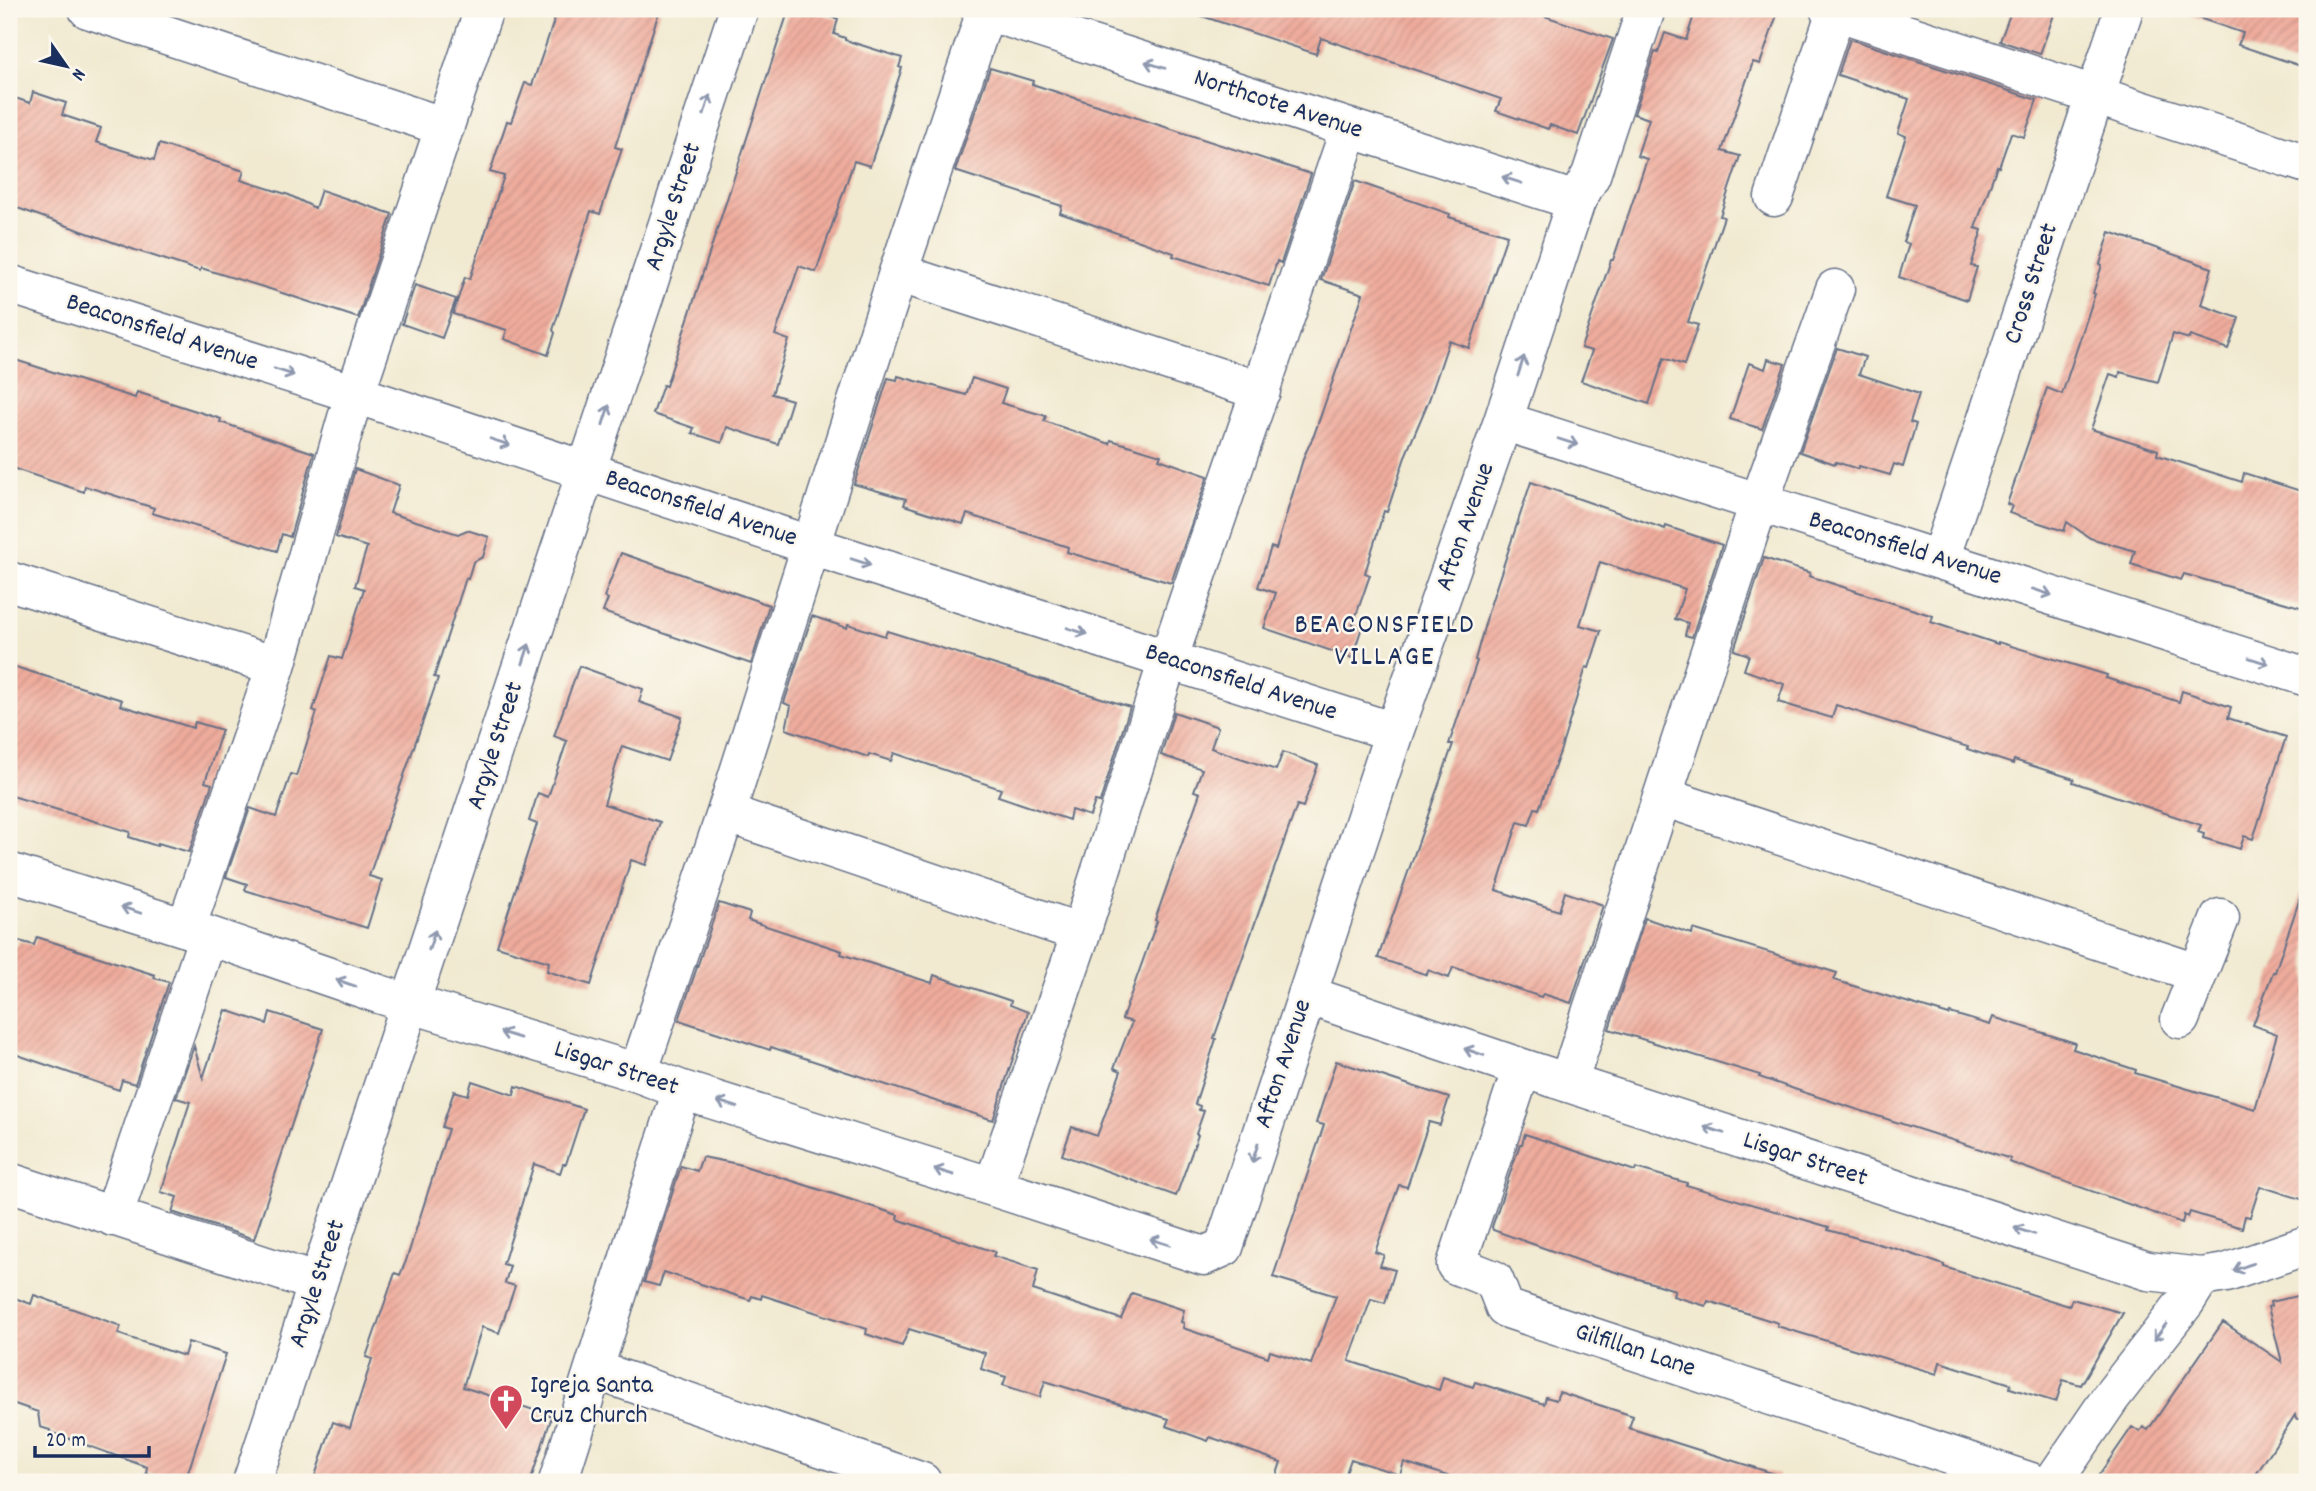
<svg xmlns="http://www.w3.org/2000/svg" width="2316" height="1491" font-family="Dekko,sans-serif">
<defs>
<pattern id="building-hatch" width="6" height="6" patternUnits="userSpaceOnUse" patternTransform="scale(1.75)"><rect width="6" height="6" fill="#efac9c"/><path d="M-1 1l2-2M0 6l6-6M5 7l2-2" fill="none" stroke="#cc9489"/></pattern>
</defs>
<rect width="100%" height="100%" fill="#fbf7ec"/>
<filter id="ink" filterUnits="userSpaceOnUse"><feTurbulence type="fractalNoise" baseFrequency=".0143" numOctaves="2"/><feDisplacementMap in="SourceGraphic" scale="14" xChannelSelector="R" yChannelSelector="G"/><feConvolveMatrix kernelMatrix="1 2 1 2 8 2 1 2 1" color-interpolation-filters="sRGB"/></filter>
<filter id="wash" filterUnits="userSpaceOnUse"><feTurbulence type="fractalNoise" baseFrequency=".00686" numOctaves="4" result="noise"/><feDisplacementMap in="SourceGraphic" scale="28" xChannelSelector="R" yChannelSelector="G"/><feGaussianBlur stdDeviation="1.57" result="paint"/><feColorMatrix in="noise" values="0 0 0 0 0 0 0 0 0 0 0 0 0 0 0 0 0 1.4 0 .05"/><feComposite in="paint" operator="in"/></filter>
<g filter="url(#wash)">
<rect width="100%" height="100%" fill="#f1ead1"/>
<g id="blocks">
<path fill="url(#building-hatch)" d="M 558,9 L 660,9 L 615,147 L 622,149 L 600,214 L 591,211 L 553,330 L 555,333 L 548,355 L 504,339 L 507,330 L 453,314 L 465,277 L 470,279 L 504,176 L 490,172 L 507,121 L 511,122 L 525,83 L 532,85 Z
M 789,9 L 808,9 L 838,19 L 834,34 L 845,38 L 845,40 L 902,58 L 899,67 L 902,68 L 870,166 L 854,161 L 816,272 L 799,266 L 775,335 L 789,340 L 772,394 L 792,400 L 778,444 L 727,427 L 722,443 L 692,433 L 694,428 L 653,414 L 663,385 L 666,386 Z
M 1197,9 L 1524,9 L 1613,39 L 1578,135 L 1550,125 L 1548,129 L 1496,111 L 1501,99 L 1321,38 L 1316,54 L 1196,14 Z
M 1696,9 L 1779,9 L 1760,64 L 1753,62 L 1722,151 L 1740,156 L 1720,216 L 1724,217 L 1688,322 L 1698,325 L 1684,365 L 1664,358 L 1649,404 L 1581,381 L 1592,351 L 1581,348 L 1611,260 L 1613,260 L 1647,159 L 1637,156 L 1649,119 L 1634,114 L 1655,52 L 1658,53 L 1665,33 L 1686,40 Z
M 2012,9 L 2056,9 L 2040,54 L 2000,41 Z
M 2188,9 L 2307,9 L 2307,68 L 2238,45 L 2243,33 L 2187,14 Z
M 1850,39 L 2037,100 L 2024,137 L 2011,133 L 1999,167 L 1997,166 L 1975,228 L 1982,230 L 1971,266 L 1977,267 L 1967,300 L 1899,277 L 1909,244 L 1903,242 L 1915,205 L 1886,196 L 1906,136 L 1898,133 L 1909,99 L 1838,75 Z
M 990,68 L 1033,81 L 1032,84 L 1311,174 L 1281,263 L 1277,261 L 1269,286 L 1173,256 L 1174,253 L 1060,213 L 1062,206 L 955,171 Z
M 33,92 L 66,103 L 62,115 L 101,128 L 96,142 L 154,160 L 159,144 L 244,171 L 241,180 L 289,195 L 315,208 L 321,190 L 392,214 L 358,318 L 273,290 L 201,268 L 200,271 L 135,250 L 9,205 L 9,96 L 30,103 Z
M 1355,181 L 1450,214 L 1449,217 L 1507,235 L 1469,348 L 1449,341 L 1429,400 L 1406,454 L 1387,512 L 1384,511 L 1365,573 L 1370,575 L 1353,624 L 1362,627 L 1352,658 L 1264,628 L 1276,593 L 1258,587 L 1271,547 L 1276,549 L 1304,456 L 1314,435 L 1363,294 L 1321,280 Z
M 2110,232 L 2212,268 L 2201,305 L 2239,318 L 2228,349 L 2190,336 L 2189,339 L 2173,334 L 2158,382 L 2120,372 L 2119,377 L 2110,374 L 2091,429 L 2158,450 L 2157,455 L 2242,482 L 2244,473 L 2307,493 L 2307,609 L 2184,574 L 2181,580 L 2131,564 L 2135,551 L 2090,538 L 2067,522 L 2064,531 L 2009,513 L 2012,506 L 2007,504 L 2047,388 L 2062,394 L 2095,294 L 2093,293 L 2102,265 L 2100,264 Z
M 415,285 L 456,299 L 442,338 L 402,324 Z
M 1837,348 L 1865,357 L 1859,374 L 1919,394 L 1910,422 L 1916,424 L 1903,467 L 1894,464 L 1890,475 L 1859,466 L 1858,469 L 1836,462 L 1835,464 L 1800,452 Z
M 9,358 L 135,398 L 137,392 L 221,419 L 220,422 L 314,453 L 290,537 L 282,534 L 277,551 L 152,513 L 154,508 L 85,486 L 84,492 L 9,467 Z
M 1768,359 L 1785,364 L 1762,429 L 1730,419 L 1749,363 L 1765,369 Z
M 898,376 L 966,395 L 972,378 L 1006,389 L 1001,403 L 1046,416 L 1044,421 L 1110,444 L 1111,440 L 1161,455 L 1159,459 L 1208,476 L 1171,583 L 1067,552 L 1068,547 L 967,514 L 963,524 L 904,505 L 906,499 L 854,484 L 888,378 L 897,380 Z
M 355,469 L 399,485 L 390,513 L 458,534 L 467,530 L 489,537 L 483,557 L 473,562 L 468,579 L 466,578 L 434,677 L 438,678 L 369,876 L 382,880 L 367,928 L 245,890 L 247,884 L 226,877 L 250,808 L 276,817 L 291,774 L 296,776 L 317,712 L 313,710 L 331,656 L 342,659 L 364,589 L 355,586 L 367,547 L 336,537 Z
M 1531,482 L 1665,529 L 1666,526 L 1722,545 L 1692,637 L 1685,635 L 1688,623 L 1675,619 L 1685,589 L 1600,562 L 1580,625 L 1601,631 L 1589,668 L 1586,667 L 1560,752 L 1539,809 L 1535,808 L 1529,825 L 1518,822 L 1496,890 L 1559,911 L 1565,892 L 1603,905 L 1571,1003 L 1543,994 L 1541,997 L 1453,967 L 1449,978 L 1428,970 L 1427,975 L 1378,958 L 1453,744 L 1449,744 L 1477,661 L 1475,660 L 1489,609 Z
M 621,553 L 769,605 L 751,664 L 603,612 L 608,599 L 604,597 Z
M 1764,558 L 1810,573 L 1809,576 L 1933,616 L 1931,622 L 1998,644 L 1998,642 L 2107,675 L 2106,678 L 2179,702 L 2182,691 L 2231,707 L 2228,718 L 2286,737 L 2253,839 L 2244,836 L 2240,849 L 2203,838 L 2204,834 L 2198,832 L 2201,825 L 2073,782 L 2074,779 L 2014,760 L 2013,764 L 1967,749 L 1968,747 L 1836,705 L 1832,718 L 1778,702 L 1784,684 L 1744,670 L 1749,655 L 1734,650 Z
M 812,616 L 847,628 L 848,624 L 885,636 L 887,631 L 1130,707 L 1100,802 L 1095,801 L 1090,816 L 1071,810 L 1069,820 L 998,796 L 1001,789 L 894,753 L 891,761 L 869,754 L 868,757 L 786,729 L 791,706 L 784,703 Z
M 9,665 L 122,700 L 120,705 L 193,728 L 195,722 L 222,730 L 205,782 L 212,784 L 189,852 L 158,843 L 157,846 L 129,837 L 130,832 L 9,795 Z
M 579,666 L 643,689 L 639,702 L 682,717 L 667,761 L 622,746 L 604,804 L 660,822 L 646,865 L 631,860 L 591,985 L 547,971 L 549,962 L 497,946 L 537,824 L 529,821 L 538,793 L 548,797 L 567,741 L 554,736 Z
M 1174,712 L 1218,727 L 1211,748 L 1276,770 L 1283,752 L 1318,765 L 1303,807 L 1297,805 L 1214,1038 L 1216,1039 L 1195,1104 L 1200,1106 L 1199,1110 L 1204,1111 L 1196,1134 L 1198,1135 L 1176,1196 L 1062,1155 L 1072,1127 L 1097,1136 L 1121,1071 L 1114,1068 L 1132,1022 L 1122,1019 L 1157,921 L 1155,920 L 1162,900 L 1200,793 L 1194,791 L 1202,769 L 1161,755 Z
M 2302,892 L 2307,892 L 2307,1201 L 2260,1186 L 2250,1217 L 2245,1216 L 2242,1228 L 2190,1212 L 2188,1217 L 2184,1215 L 2182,1223 L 2009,1162 L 2011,1159 L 1803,1092 L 1759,1077 L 1760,1075 L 1609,1029 L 1645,918 L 1692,934 L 1693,929 L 1837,973 L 1834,980 L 1949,1015 L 1950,1013 L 1990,1025 L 1993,1017 L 2075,1043 L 2073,1049 L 2136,1070 L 2135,1073 L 2255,1109 L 2277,1034 L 2253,1025 L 2273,972 L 2275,972 Z
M 719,903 L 750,913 L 748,920 L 842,951 L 841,954 L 932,983 L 934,975 L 1011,1001 L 1010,1005 L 1028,1012 L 993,1120 L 771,1047 L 770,1050 L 679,1020 Z
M 37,937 L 155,975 L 154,978 L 169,982 L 135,1084 L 122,1080 L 119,1090 L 9,1052 L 9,944 L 17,946 L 19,941 L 34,945 Z
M 226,1010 L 267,1024 L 270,1012 L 323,1029 L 254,1239 L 172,1212 L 177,1197 L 161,1192 L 190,1102 L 176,1098 L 194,1046 L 203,1078 Z
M 1336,1061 L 1449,1098 L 1440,1125 L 1429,1122 L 1407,1187 L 1399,1185 L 1375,1252 L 1384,1255 L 1380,1266 L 1395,1270 L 1385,1303 L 1371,1299 L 1349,1361 L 1439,1390 L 1443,1377 L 1473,1387 L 1475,1382 L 1544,1404 L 1546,1397 L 1556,1400 L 1559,1392 L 1633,1416 L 1629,1428 L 1778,1475 L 1777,1482 L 1466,1482 L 1404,1462 L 1400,1475 L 1351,1459 L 1343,1482 L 1292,1482 L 1276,1477 L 1281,1462 L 1210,1437 L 1208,1441 L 1166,1426 L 1169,1419 L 1045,1381 L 1040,1397 L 1003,1385 L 1006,1377 L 981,1369 L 985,1353 L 909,1329 L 902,1346 L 866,1334 L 867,1329 L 762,1295 L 761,1299 L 752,1296 L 750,1300 L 664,1272 L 659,1286 L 644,1282 L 681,1166 L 697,1171 L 702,1157 L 738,1164 L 799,1183 L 898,1215 L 897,1219 L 995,1252 L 993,1256 L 1038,1270 L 1033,1290 L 1121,1319 L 1132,1293 L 1184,1310 L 1181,1322 L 1184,1323 L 1183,1328 L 1268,1357 L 1270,1351 L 1311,1364 L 1336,1296 L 1273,1277 L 1324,1125 L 1316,1123 Z
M 472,1081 L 514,1095 L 516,1086 L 584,1109 L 566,1164 L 563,1164 L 560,1173 L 534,1164 L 503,1264 L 510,1266 L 505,1283 L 515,1286 L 499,1333 L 482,1327 L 463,1387 L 552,1416 L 530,1482 L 313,1482 L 333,1422 L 350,1428 L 372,1359 L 366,1357 L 395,1273 L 400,1275 L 406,1261 L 448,1129 L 442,1127 L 454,1091 L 468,1095 Z
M 1525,1134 L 1635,1171 L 1636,1168 L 1687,1183 L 1686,1185 L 1829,1227 L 1828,1230 L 1900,1250 L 1944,1265 L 1944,1267 L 2069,1306 L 2072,1299 L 2123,1313 L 2081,1385 L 2063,1380 L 2056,1402 L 2010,1388 L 2011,1384 L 1940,1362 L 1937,1374 L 1777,1326 L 1778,1323 L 1708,1301 L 1706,1306 L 1673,1296 L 1675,1290 L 1586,1263 L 1493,1230 L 1492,1227 L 1520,1144 L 1522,1144 Z
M 34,1295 L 121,1326 L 118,1334 L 184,1356 L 188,1342 L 226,1354 L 185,1482 L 173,1482 L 146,1473 L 147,1467 L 50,1432 L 50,1430 L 40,1427 L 38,1412 L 9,1402 L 9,1296 L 31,1304 Z
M 2301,1295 L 2307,1321 L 2307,1418 L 2296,1419 L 2295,1415 L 2251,1482 L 2094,1482 L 2132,1427 L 2140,1432 L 2143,1427 L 2148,1430 L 2223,1322 L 2282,1362 L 2268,1307 L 2271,1306 L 2270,1302 Z"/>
</g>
</g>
<g filter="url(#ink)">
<use href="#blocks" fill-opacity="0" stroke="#667086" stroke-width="2"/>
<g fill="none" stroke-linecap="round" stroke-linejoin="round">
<g stroke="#667086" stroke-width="41">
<path id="minor" d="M 88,9 L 445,127
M 980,9 L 1576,201
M 1829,9 L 2307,164
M 1774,197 L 1836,11
M 898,273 L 1261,391
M 9,284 L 355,394 L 812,546 L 1394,732
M 1503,421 L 2307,677
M 1940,559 L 2124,9
M 9,581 L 276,666
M 1663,797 L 2197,973
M 726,813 L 1081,933
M 9,872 L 186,928 L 379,994 L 638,1073 L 682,1090 L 993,1187 L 1204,1256 L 1224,1247 L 1394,732 L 1503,421 L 1576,201 L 1591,175 L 1646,9
M 186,928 L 276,666 L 347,418 L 484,9
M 1307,995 L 1522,1068 L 2148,1271 L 2201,1277 L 2226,1273 L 2307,1245
M 2180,1019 L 2220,918
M 1522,1068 L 1456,1265 L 1494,1280 L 1505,1308 L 2031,1482
M 638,1073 L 726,813 L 898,273 L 986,11
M 1568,1083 L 1759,503 L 1835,289
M 9,1182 L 318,1283
M 993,1187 L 1081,933 L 1168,660 L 1350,128
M 113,1217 L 208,936
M 595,1370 L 922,1482
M 252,1482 L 739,9
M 558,1482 L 682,1090
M 2053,1482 L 2111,1397 L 2186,1301 L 2201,1277"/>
</g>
<use href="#minor" stroke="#fff" stroke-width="38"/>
</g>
<defs><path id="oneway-shaft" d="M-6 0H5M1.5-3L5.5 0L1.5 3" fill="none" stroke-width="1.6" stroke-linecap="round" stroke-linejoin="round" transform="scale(1.75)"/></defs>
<g stroke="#8d97ae">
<use href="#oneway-shaft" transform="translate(1155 65) rotate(-162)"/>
<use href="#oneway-shaft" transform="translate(707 105) rotate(-72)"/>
<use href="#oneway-shaft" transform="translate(1512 180) rotate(-162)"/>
<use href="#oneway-shaft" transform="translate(1521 366) rotate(-72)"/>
<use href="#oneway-shaft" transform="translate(284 372) rotate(18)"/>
<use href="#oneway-shaft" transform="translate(606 415) rotate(-72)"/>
<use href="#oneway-shaft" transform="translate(500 442) rotate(18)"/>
<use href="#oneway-shaft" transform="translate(1568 442) rotate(18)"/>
<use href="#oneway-shaft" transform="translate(861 562) rotate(18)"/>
<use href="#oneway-shaft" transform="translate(2042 592) rotate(18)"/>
<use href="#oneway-shaft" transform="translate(1077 631) rotate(18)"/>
<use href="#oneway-shaft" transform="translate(526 654) rotate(-72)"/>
<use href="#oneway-shaft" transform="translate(2259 661) rotate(18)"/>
<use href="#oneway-shaft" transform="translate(131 910) rotate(-162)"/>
<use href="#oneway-shaft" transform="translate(432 940) rotate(-72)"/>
<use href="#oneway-shaft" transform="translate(346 983) rotate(-161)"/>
<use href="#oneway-shaft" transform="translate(510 1035) rotate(-163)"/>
<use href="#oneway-shaft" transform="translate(1474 1052) rotate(-161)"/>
<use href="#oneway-shaft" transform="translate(727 1104) rotate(-163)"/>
<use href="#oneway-shaft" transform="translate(1714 1130) rotate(-162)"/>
<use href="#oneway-shaft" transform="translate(1255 1153) rotate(108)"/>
<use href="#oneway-shaft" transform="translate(944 1172) rotate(-163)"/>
<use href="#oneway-shaft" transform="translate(2024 1231) rotate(-162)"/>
<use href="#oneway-shaft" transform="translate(1160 1242) rotate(-162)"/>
<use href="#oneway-shaft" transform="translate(2243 1267) rotate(160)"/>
<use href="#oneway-shaft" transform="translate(2160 1332) rotate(127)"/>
</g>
</g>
<defs>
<g id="church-pin" transform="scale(1.75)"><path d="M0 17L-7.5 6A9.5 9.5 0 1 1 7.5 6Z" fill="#d1495b" stroke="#fbf7ec"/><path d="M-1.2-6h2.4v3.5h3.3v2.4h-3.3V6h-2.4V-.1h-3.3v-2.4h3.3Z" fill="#fff"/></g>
</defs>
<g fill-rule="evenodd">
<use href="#church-pin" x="506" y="1401"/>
</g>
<g text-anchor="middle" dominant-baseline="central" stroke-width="5" stroke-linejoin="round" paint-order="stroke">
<g font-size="26" fill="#1b2f5e" stroke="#fbf7ec">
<text transform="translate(1278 105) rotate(18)">Northcote Avenue</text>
<text transform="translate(674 207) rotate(-72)">Argyle Street</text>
<text transform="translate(2032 284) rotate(-72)">Cross Street</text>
<text transform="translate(162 333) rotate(18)">Beaconsfield Avenue</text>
<text transform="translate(701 509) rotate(18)">Beaconsfield Avenue</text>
<text transform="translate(1466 527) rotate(-71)">Afton Avenue</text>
<text transform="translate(1905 549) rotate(17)">Beaconsfield Avenue</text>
<text transform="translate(1241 683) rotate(18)">Beaconsfield Avenue</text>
<text transform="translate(496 746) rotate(-72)">Argyle Street</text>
<text transform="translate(1284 1064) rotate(-72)">Afton Avenue</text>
<text transform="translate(616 1069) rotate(18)">Lisgar Street</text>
<text transform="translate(1805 1160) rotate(18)">Lisgar Street</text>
<text transform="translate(318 1284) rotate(-72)">Argyle Street</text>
<text transform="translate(1635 1351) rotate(18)">Gilfillan Lane</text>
</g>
<g font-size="26" fill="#1b2f5e" stroke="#fbf7ec" text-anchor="start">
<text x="530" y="1386">Igreja Santa<tspan x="530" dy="30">Cruz Church</tspan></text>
</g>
<g font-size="28" letter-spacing="2" fill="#1b2f5e" stroke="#fbf7ec">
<text x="1385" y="627">BEACONSFIELD<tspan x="1385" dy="32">VILLAGE</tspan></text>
</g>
</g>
<rect width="2316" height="1491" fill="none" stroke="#fbf7ec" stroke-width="35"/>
<g transform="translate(66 66) rotate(124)" stroke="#fbf7ec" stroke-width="5" paint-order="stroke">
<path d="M0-5L12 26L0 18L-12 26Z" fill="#1b2f5e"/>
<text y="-10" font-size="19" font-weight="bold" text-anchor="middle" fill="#1b2f5e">N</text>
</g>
<path d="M35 1446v10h114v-10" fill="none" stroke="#1b2f5e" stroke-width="3.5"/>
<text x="46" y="1446" font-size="21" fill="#1b2f5e" stroke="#fbf7ec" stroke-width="5" paint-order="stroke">20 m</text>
</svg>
